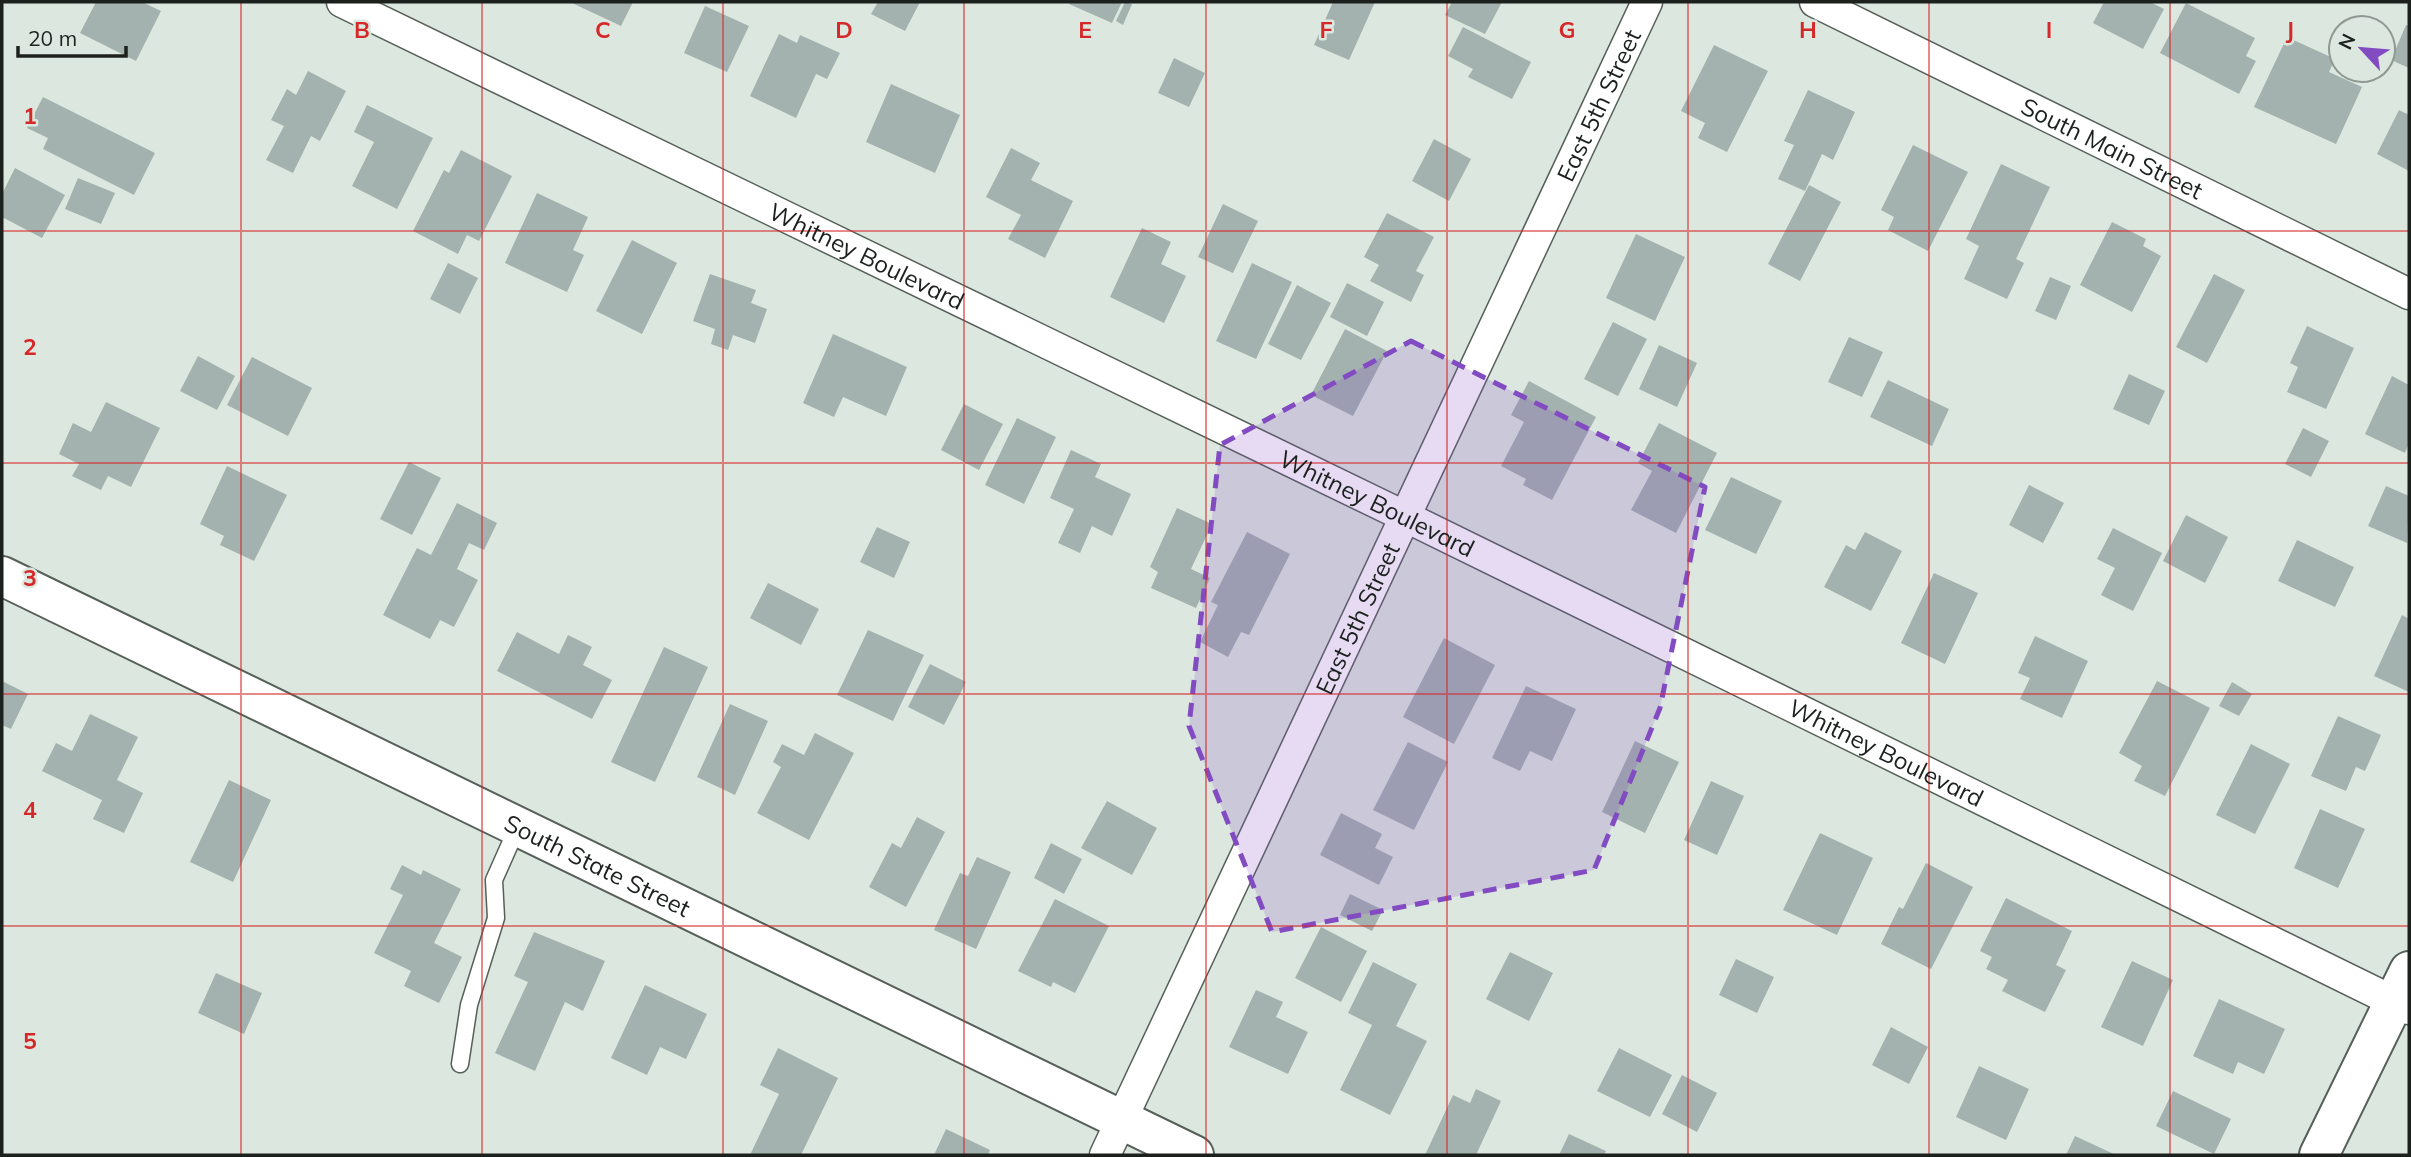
<svg xmlns="http://www.w3.org/2000/svg" width="2411" height="1157" font-family="Mulish,sans-serif">
<rect width="100%" height="100%" fill="#dce8df"/>
<path fill="#a3b2af" d="M 96,2 L 142,2 L 161,11 L 136,61 L 80,33 Z
M 570,2 L 633,2 L 621,26 Z
M 878,2 L 920,2 L 905,31 L 871,14 Z
M 1070,2 L 1122,2 L 1112,23 L 1069,4 Z
M 1125,2 L 1132,4 L 1123,25 L 1116,21 Z
M 1333,2 L 1375,2 L 1349,60 L 1314,45 Z
M 1452,2 L 1502,2 L 1485,34 L 1445,15 Z
M 2104,2 L 2150,2 L 2164,9 L 2143,49 L 2093,23 Z
M 2186,3 L 2255,38 L 2246,56 L 2256,61 L 2239,94 L 2160,53 Z
M 705,6 L 749,26 L 727,72 L 684,53 Z
M 2406,25 L 2409,26 L 2409,68 L 2391,60 Z
M 1463,27 L 1531,62 L 1512,99 L 1468,77 L 1473,69 L 1448,56 Z
M 779,34 L 797,43 L 800,35 L 840,53 L 827,79 L 816,74 L 796,118 L 750,96 Z
M 2287,37 L 2335,59 L 2329,72 L 2362,87 L 2336,144 L 2254,107 Z
M 1714,45 L 1768,71 L 1727,152 L 1698,138 L 1705,123 L 1681,111 Z
M 1174,58 L 1205,73 L 1189,107 L 1158,93 Z
M 308,71 L 346,91 L 320,141 L 311,136 L 293,173 L 266,160 L 284,126 L 271,120 L 287,89 L 296,95 Z
M 891,84 L 960,115 L 935,173 L 866,142 Z
M 1808,90 L 1855,112 L 1833,160 L 1822,154 L 1805,191 L 1778,179 L 1794,145 L 1784,141 Z
M 43,97 L 155,153 L 134,195 L 43,149 L 48,138 L 27,128 Z
M 367,105 L 433,138 L 397,209 L 352,186 L 374,142 L 354,132 Z
M 2399,110 L 2409,115 L 2409,171 L 2377,154 Z
M 1434,139 L 1471,159 L 1449,201 L 1412,181 Z
M 1913,145 L 1968,172 L 1928,251 L 1888,230 L 1894,217 L 1881,210 Z
M 1011,148 L 1040,163 L 1031,180 L 1073,201 L 1045,258 L 1008,239 L 1021,215 L 986,197 Z
M 461,150 L 512,176 L 479,241 L 467,235 L 458,254 L 413,231 L 444,170 L 449,173 Z
M 2001,164 L 2050,187 L 2016,259 L 2024,263 L 2007,299 L 1964,279 L 1979,246 L 1966,239 Z
M 15,168 L 65,195 L 42,238 L 2,217 L 2,194 Z
M 78,178 L 115,193 L 101,224 L 65,209 Z
M 1809,185 L 1841,202 L 1800,281 L 1768,264 Z
M 537,193 L 588,217 L 573,250 L 584,255 L 567,292 L 505,263 Z
M 1223,204 L 1258,221 L 1233,273 L 1198,257 Z
M 1387,213 L 1434,237 L 1416,271 L 1424,275 L 1411,302 L 1370,281 L 1379,265 L 1364,257 Z
M 2112,222 L 2146,239 L 2143,246 L 2161,256 L 2132,312 L 2080,285 Z
M 1142,228 L 1171,242 L 1161,264 L 1186,276 L 1164,323 L 1110,297 Z
M 1636,234 L 1685,257 L 1655,321 L 1606,298 Z
M 632,240 L 677,263 L 642,334 L 596,311 Z
M 448,263 L 478,278 L 460,314 L 430,299 Z
M 1252,263 L 1292,282 L 1256,359 L 1216,341 Z
M 710,274 L 756,290 L 751,303 L 767,309 L 755,343 L 733,335 L 728,350 L 711,344 L 715,329 L 693,321 Z
M 2214,274 L 2245,290 L 2207,363 L 2176,347 Z
M 2050,277 L 2071,286 L 2056,320 L 2035,311 Z
M 1347,283 L 1384,302 L 1367,336 L 1330,317 Z
M 1297,285 L 1331,303 L 1301,360 L 1268,344 Z
M 1613,322 L 1647,339 L 1618,396 L 1584,379 Z
M 2307,326 L 2354,348 L 2326,409 L 2287,392 L 2298,367 L 2290,363 Z
M 1345,329 L 1387,351 L 1353,416 L 1311,395 Z
M 833,334 L 907,367 L 886,416 L 843,397 L 834,417 L 803,403 Z
M 1849,337 L 1883,352 L 1862,397 L 1828,382 Z
M 1659,345 L 1697,363 L 1677,407 L 1639,389 Z
M 198,356 L 235,376 L 217,410 L 180,391 Z
M 252,357 L 312,388 L 288,436 L 227,405 Z
M 2129,374 L 2165,391 L 2149,425 L 2113,409 Z
M 2392,376 L 2409,385 L 2409,443 L 2405,453 L 2365,434 Z
M 1888,380 L 1949,409 L 1932,446 L 1870,417 Z
M 1529,381 L 1596,417 L 1552,500 L 1523,485 L 1526,479 L 1501,466 L 1524,422 L 1511,415 Z
M 106,402 L 160,428 L 131,487 L 108,476 L 101,490 L 72,476 L 79,464 L 59,454 L 73,423 L 91,432 Z
M 964,404 L 1003,424 L 979,470 L 941,450 Z
M 1017,418 L 1056,437 L 1024,504 L 985,485 Z
M 1659,423 L 1717,453 L 1676,533 L 1631,510 L 1652,471 L 1638,463 Z
M 2303,428 L 2329,441 L 2311,477 L 2285,464 Z
M 1071,450 L 1101,464 L 1095,477 L 1131,494 L 1112,536 L 1092,526 L 1080,553 L 1058,543 L 1074,509 L 1050,498 Z
M 409,462 L 441,478 L 412,535 L 380,519 Z
M 227,466 L 287,495 L 254,561 L 220,545 L 224,536 L 200,524 Z
M 1731,477 L 1782,501 L 1756,554 L 1705,530 Z
M 2029,485 L 2064,503 L 2043,543 L 2009,525 Z
M 2386,486 L 2409,496 L 2407,543 L 2368,526 Z
M 457,503 L 497,523 L 484,550 L 469,543 L 457,569 L 478,580 L 454,627 L 440,620 L 430,639 L 383,615 L 417,548 L 431,555 Z
M 1177,508 L 1212,524 L 1191,569 L 1210,578 L 1196,608 L 1151,588 L 1158,572 L 1150,567 Z
M 2186,515 L 2228,537 L 2205,583 L 2163,561 Z
M 877,527 L 910,542 L 894,578 L 860,562 Z
M 2113,528 L 2162,553 L 2133,611 L 2101,595 L 2115,568 L 2097,559 Z
M 1247,532 L 1290,554 L 1249,635 L 1241,632 L 1228,657 L 1200,642 L 1218,605 L 1211,602 Z
M 1865,532 L 1902,551 L 1871,611 L 1824,587 L 1846,545 L 1855,550 Z
M 2297,540 L 2354,567 L 2335,607 L 2278,581 Z
M 1934,573 L 1978,593 L 1945,664 L 1901,643 Z
M 768,583 L 819,609 L 801,645 L 750,618 Z
M 2402,615 L 2409,619 L 2409,692 L 2374,676 Z
M 868,630 L 924,655 L 893,721 L 837,695 Z
M 517,632 L 559,654 L 568,635 L 592,647 L 583,665 L 612,680 L 592,719 L 497,671 Z
M 2035,636 L 2088,661 L 2062,718 L 2020,699 L 2030,678 L 2018,673 Z
M 1444,638 L 1495,665 L 1454,744 L 1403,717 Z
M 664,647 L 708,667 L 655,782 L 611,762 Z
M 930,664 L 966,682 L 944,725 L 908,707 Z
M 2,681 L 28,694 L 11,729 L 2,725 Z
M 2157,681 L 2210,708 L 2165,796 L 2134,781 L 2142,766 L 2119,753 Z
M 2232,682 L 2252,694 L 2239,716 L 2219,706 Z
M 1526,686 L 1576,709 L 1552,761 L 1530,751 L 1520,771 L 1492,758 Z
M 730,704 L 768,721 L 735,795 L 697,777 Z
M 90,714 L 138,737 L 117,780 L 143,793 L 124,833 L 93,819 L 102,800 L 42,771 L 56,743 L 72,751 Z
M 2338,716 L 2381,735 L 2365,771 L 2356,767 L 2346,791 L 2311,776 Z
M 815,733 L 854,753 L 809,840 L 757,813 L 781,767 L 773,762 L 782,744 L 804,755 Z
M 1635,741 L 1679,762 L 1645,833 L 1602,812 Z
M 1408,742 L 1448,762 L 1414,830 L 1373,810 Z
M 2251,744 L 2290,764 L 2255,834 L 2216,815 Z
M 229,780 L 271,800 L 233,882 L 190,862 Z
M 1711,781 L 1744,796 L 1717,855 L 1684,840 Z
M 1107,801 L 1157,828 L 1132,875 L 1081,848 Z
M 2320,809 L 2365,829 L 2338,888 L 2294,868 Z
M 1341,813 L 1382,834 L 1375,848 L 1393,857 L 1379,885 L 1320,855 Z
M 917,817 L 945,832 L 906,907 L 869,887 L 892,843 L 901,848 Z
M 1820,833 L 1873,858 L 1837,935 L 1783,910 Z
M 1051,843 L 1082,859 L 1064,894 L 1034,878 Z
M 977,857 L 1011,872 L 976,949 L 934,930 L 960,873 L 968,876 Z
M 1926,863 L 1973,887 L 1931,969 L 1881,944 L 1899,907 L 1903,909 Z
M 402,865 L 421,875 L 423,870 L 461,889 L 434,943 L 462,957 L 439,1003 L 404,986 L 411,971 L 374,953 L 403,895 L 390,889 Z
M 1350,894 L 1383,910 L 1372,931 L 1340,915 Z
M 2006,898 L 2072,931 L 2056,965 L 2066,970 L 2045,1012 L 2002,991 L 2008,980 L 1986,969 L 1992,957 L 1980,951 Z
M 1055,899 L 1109,926 L 1075,993 L 1053,982 L 1051,987 L 1018,971 Z
M 1321,927 L 1367,951 L 1341,1002 L 1295,978 Z
M 534,932 L 605,961 L 583,1011 L 565,1002 L 535,1071 L 495,1053 L 528,982 L 514,976 Z
M 1510,952 L 1553,973 L 1529,1021 L 1486,999 Z
M 1736,959 L 1774,977 L 1757,1013 L 1719,995 Z
M 2132,961 L 2173,980 L 2143,1046 L 2101,1027 Z
M 1373,962 L 1417,984 L 1396,1026 L 1427,1041 L 1390,1115 L 1340,1090 L 1372,1025 L 1348,1013 Z
M 216,973 L 262,993 L 244,1034 L 198,1013 Z
M 645,985 L 707,1014 L 686,1059 L 660,1047 L 647,1075 L 611,1058 Z
M 1256,990 L 1283,1002 L 1276,1017 L 1308,1032 L 1288,1074 L 1229,1047 Z
M 2219,999 L 2285,1029 L 2264,1074 L 2238,1062 L 2233,1074 L 2193,1056 Z
M 1891,1027 L 1928,1047 L 1909,1084 L 1872,1065 Z
M 778,1048 L 838,1078 L 801,1155 L 750,1155 L 779,1094 L 760,1085 Z
M 1619,1048 L 1672,1075 L 1650,1117 L 1597,1091 Z
M 1979,1066 L 2029,1089 L 2006,1140 L 1956,1117 Z
M 1682,1075 L 1717,1093 L 1697,1132 L 1662,1114 Z
M 1476,1089 L 1501,1101 L 1476,1155 L 1425,1155 L 1453,1095 L 1470,1103 Z
M 2173,1091 L 2231,1119 L 2214,1154 L 2156,1126 Z
M 946,1129 L 990,1150 L 988,1155 L 934,1155 Z
M 1569,1134 L 1606,1151 L 1604,1155 L 1559,1155 Z
M 2075,1136 L 2116,1155 L 2066,1155 Z"/>
<g fill="none" stroke-linecap="round" stroke-linejoin="round">
<g stroke="#556058" stroke-width="19">
<path id="lane" d="M 460,1064 L 469,1005 L 496,918 L 494,880 L 518,826"/>
</g>
<g stroke="#556058" stroke-width="33">
<g id="street">
<path id="s1" d="M 342,2 L 1406,517 L 2409,1009"/>
<path id="s2" d="M 1815,2 L 2409,294"/>
<path id="s3" d="M 1105,1155 L 1647,2"/>
</g>
</g>
<g stroke="#556058" stroke-width="42">
<g id="secondary">
<path id="s4" d="M 2,576 L 1194,1155"/>
<path d="M 2319,1155 L 2409,971"/>
</g>
</g>
<use href="#lane" stroke="#fff" stroke-width="16"/>
<use href="#street" stroke="#fff" stroke-width="30"/>
<use href="#secondary" stroke="#fff" stroke-width="38"/>
</g>
<path fill="#824bc2" fill-opacity="0.2" stroke="#824bc2" stroke-width="5" stroke-dasharray="14 9" stroke-linejoin="round" d="M 1411,341 L 1705,487 L 1660,708 L 1594,870 L 1272,932 L 1189,726 L 1220,445 Z"/>
<path fill="none" stroke="#d62828" stroke-width="2" stroke-opacity="0.55" d="M 241,2 L 241,1155M 482,2 L 482,1155M 723,2 L 723,1155M 964,2 L 964,1155M 1206,2 L 1206,1155M 1447,2 L 1447,1155M 1688,2 L 1688,1155M 1929,2 L 1929,1155M 2170,2 L 2170,1155M 2,231 L 2409,231M 2,463 L 2409,463M 2,694 L 2409,694M 2,926 L 2409,926"/>
<g text-anchor="middle" dominant-baseline="central" stroke-width="5" stroke-linejoin="round" paint-order="stroke">
<g font-size="24" fill="#1c211e" stroke="#dce8df">
<text stroke="none"><textPath href="#s3" startOffset="1160">East 5th Street</textPath></text>
<text stroke="none"><textPath href="#s2" startOffset="331">South Main Street</textPath></text>
<text stroke="none"><textPath href="#s1" startOffset="583">Whitney Boulevard</textPath></text>
<text stroke="none"><textPath href="#s1" startOffset="1150">Whitney Boulevard</textPath></text>
<text stroke="none"><textPath href="#s3" startOffset="593">East 5th Street</textPath></text>
<text stroke="none"><textPath href="#s1" startOffset="1717">Whitney Boulevard</textPath></text>
<text stroke="none"><textPath href="#s4" startOffset="662">South State Street</textPath></text>
</g>
</g>
<g font-size="23" text-anchor="middle" font-weight="bold" fill="#d62828" stroke="#dce8df" stroke-width="5" stroke-linejoin="round" paint-order="stroke">
<text x="362" y="38">B</text>
<text x="603" y="38">C</text>
<text x="844" y="38">D</text>
<text x="1085" y="38">E</text>
<text x="1326" y="38">F</text>
<text x="1567" y="38">G</text>
<text x="1808" y="38">H</text>
<text x="2049" y="38">I</text>
<text x="2290" y="38">J</text>
<text x="30" y="124">1</text>
<text x="30" y="355">2</text>
<text x="30" y="586">3</text>
<text x="30" y="818">4</text>
<text x="30" y="1049">5</text>
</g>
<rect width="2411" height="1157" fill="none" stroke="#1c211e" stroke-width="7"/>
<g transform="translate(2362 49) rotate(296)"><circle r="33" fill="#dce8df" stroke="#8f9892" stroke-width="2"/>
<path d="M0-5L12 26L0 18L-12 26Z" fill="#824bc2"/>
<text y="-10" font-size="19" font-weight="bold" text-anchor="middle" fill="#1c211e">N</text>
</g>
<path d="M18 46v10h108v-10" fill="none" stroke="#1c211e" stroke-width="3.5"/>
<text x="28" y="46" font-size="21" fill="#1c211e" stroke="#dce8df" stroke-width="5" paint-order="stroke">20 m</text>
</svg>
